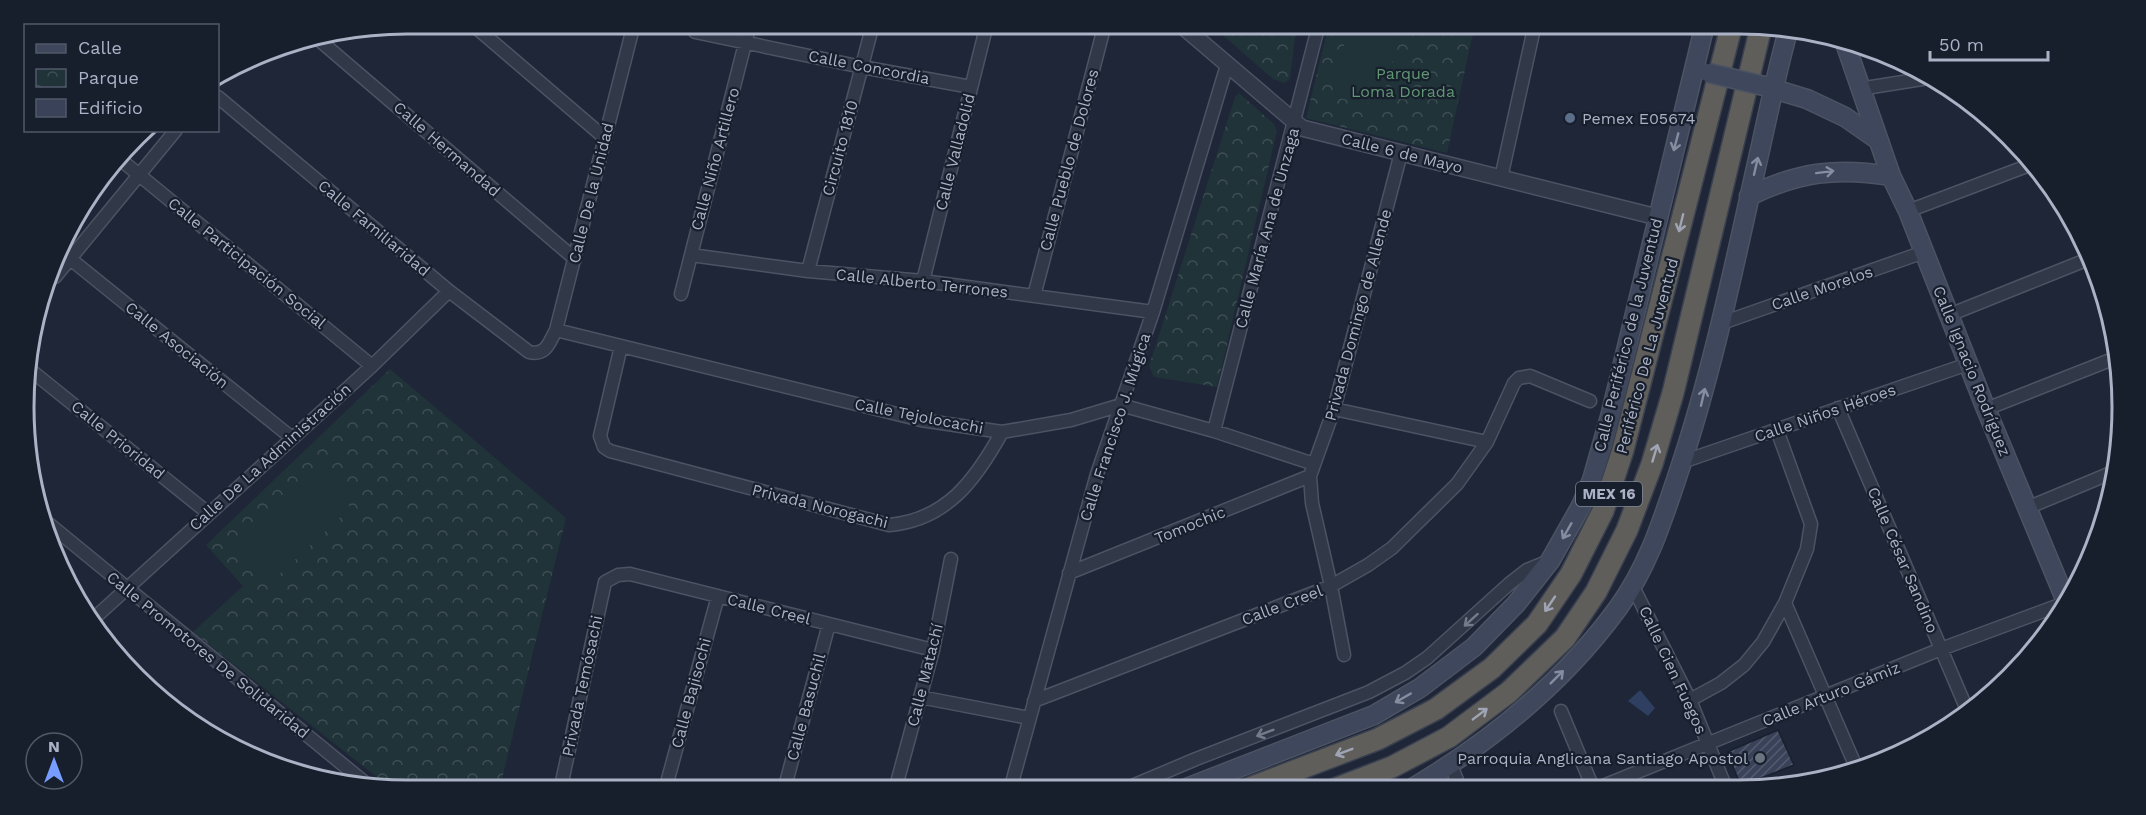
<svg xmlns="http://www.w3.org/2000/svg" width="2146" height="815" font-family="'Work Sans',sans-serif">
<defs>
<pattern id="park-crowns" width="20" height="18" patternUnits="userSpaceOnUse" patternTransform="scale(1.5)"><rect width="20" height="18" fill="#203339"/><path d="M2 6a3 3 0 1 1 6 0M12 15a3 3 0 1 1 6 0" fill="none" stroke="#3e4e54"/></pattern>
<pattern id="building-hatch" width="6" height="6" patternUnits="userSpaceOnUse" patternTransform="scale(1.5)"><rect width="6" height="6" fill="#394258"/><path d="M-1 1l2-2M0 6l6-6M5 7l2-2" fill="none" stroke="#535b6e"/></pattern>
</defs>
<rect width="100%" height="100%" fill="#1e2638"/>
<path fill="url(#park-crowns)" d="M 1219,24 L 1301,24 L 1295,38 L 1290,78 L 1285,83 L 1273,79 L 1217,30 Z
M 1329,24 L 1475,24 L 1447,153 L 1306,118 Z
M 1239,93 L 1274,124 L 1277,131 L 1217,387 L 1154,377 L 1149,366 L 1235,97 Z
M 390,369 L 566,518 L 499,791 L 408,791 L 392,789 L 193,632 L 243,586 L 206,545 Z"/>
<path fill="#203339" d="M 1350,24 L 1402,24 L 1383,98 L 1376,105 L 1339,98 L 1333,88 Z
M 320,470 L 327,470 L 349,495 L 349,509 L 274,579 L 261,576 L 240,550 L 240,541 Z"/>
<path fill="#2f3f61" d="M 1640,690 L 1655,708 L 1648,716 L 1628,701 Z"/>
<path fill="url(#building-hatch)" stroke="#19202e" stroke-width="1.5" d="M 1778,730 L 1794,765 L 1741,786 L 1727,752 Z"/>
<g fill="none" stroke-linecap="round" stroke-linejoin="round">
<g stroke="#4c5363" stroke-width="15">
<path id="minor" d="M 472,24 L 605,138
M 695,32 L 862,67 L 971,87
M 1197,38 L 1200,24
M 318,39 L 575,259
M 1859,89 L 1922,79
M 218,97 L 449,291 L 529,352 C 546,356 549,343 556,330 L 634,24
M 121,160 L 372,366
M 1501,178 L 1535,24
M 1908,211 L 2027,166
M 63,253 L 292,438
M 691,255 L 808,271 L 923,281 L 1153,312
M 808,271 L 873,24
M 55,277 L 176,130
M 923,281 L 987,24
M 681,294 L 750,24
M 1034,296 L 1105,24
M 1949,315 L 2086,260
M 1719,324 L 1924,252
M 556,330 L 921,420 L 1002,432 L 1071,420 L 1121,405 L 1214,431 L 1314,464
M 621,346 L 600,436 L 604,447 L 610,451 L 889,525 C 947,520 976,479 1002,432
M 28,368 L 208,513
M 1838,408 L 1968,712
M 1334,409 L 1487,442
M 1986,409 L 2118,357
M 1214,431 L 1319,24
M 1682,462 L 1968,364
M 2027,508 L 2111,473
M 49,524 L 369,786
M 1069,573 L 1310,476
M 1632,585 L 1690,700 L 1726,788
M 1785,603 L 1856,767
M 90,622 L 372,366 L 449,291
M 1344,655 L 1331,586 L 1312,503 L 1310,476 L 1334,409 L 1401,153
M 920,697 L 1029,718
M 1690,700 L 1721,683 L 1744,665 L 1763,642 L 1785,603 L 1807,549 L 1811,524 L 1777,430
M 1034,701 L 1331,586 L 1368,565 L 1392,548 L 1457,484 L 1487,442 L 1514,383 L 1519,378 L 1530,376 L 1590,401
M 1561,711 L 1593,788
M 1451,765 L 1460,788
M 1598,788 L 1941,649 L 2065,603
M 1125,789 L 1196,759 L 1369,692 L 1405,673 L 1427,658 L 1509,584 L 1527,570 L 1549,561
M 665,790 L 718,596
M 784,790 L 829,624
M 895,790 L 933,650 L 951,559
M 1010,790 L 1097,474 L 1153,312 L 1227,65
M 560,791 L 605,582 L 618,575 L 630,574 L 933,650"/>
</g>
<g stroke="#4c5363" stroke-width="18">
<path id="tertiary" d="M 1180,24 L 1302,128 L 1657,217"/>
</g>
<g stroke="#4c5363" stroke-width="21">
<path id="secondary" d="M 1844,40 L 1891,176 L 1908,211 L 1986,409 L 2066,601
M 1764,86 L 1807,99 L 1845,117 L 1878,140
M 1749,196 C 1799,172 1837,167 1891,176
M 1184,789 L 1374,715 L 1420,688 L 1474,647 L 1516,604 L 1550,561 L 1581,506 L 1592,480 L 1611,413 L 1705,24
M 1411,789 C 1490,742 1564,682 1618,608 C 1648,567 1663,519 1679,471 C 1715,364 1737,251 1762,141 C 1770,104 1778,67 1788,31"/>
</g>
<g stroke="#39404f" stroke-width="24">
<path id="trunk" d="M 1247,789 L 1378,739 L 1436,709 L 1492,668 L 1537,624 L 1571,574 L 1603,511 L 1623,450 L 1732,24
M 1335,789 L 1392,767 L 1449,737 L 1509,692 L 1565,638 L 1596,592 L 1627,530 L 1652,464 L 1673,393 L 1761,27"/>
</g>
<use href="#minor" stroke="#313848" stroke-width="12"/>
<use href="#tertiary" stroke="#313848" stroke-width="15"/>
<use href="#secondary" stroke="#3f475c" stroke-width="18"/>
<use href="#trunk" stroke="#5f5e5b" stroke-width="21"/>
<g stroke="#4c5363" stroke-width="21" stroke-linecap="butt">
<path id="secondary-bridge" d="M 1709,73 L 1764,86"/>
</g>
<use href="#secondary-bridge" stroke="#3f475c" stroke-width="18"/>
</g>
<defs><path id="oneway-shaft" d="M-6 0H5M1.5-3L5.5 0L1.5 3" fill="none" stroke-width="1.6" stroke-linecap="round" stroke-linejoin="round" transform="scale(1.5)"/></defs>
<g stroke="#858da0">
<use href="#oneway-shaft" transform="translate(1676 142) rotate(105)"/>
<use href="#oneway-shaft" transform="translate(1756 166) rotate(-77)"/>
<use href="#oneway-shaft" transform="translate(1825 172) rotate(-7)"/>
<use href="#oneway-shaft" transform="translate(1703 397) rotate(-77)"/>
<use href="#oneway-shaft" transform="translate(1567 531) rotate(120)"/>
<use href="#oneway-shaft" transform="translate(1557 677) rotate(-45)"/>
<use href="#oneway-shaft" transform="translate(1403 698) rotate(150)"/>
</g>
<g stroke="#a0a5b5">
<use href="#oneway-shaft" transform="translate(1681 223) rotate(104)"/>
<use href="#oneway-shaft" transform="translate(1655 453) rotate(-73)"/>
<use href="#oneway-shaft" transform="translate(1550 604) rotate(124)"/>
<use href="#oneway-shaft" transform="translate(1480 714) rotate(-37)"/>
<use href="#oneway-shaft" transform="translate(1344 752) rotate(159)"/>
</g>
<g stroke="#747b8d">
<use href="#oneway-shaft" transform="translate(1471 620) rotate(138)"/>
<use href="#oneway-shaft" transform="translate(1265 733) rotate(159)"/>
</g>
<circle fill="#5c6f8a" stroke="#171e2c" stroke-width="2" cx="1570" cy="118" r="6"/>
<circle fill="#6b7280" stroke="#171e2c" stroke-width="2" cx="1760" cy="758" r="6"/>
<g text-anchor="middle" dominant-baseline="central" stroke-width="4.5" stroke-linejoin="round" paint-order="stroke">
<rect fill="#171e2c" stroke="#7f8697" stroke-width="1.5" x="1576" y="482" width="66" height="24" rx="4.5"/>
<g font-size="15" font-weight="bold" fill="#abb2c5">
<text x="1609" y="494">MEX 16</text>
</g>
<g font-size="16" fill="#abb2c5" stroke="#171e2c">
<text transform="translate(869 67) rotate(11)">Calle Concordia</text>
<text transform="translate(840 148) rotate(-75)">Circuito 1810</text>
<text transform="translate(447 149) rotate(41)">Calle Hermandad</text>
<text transform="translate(955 152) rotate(-76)">Calle Valladolid</text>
<text transform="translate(1402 153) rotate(14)">Calle 6 de Mayo</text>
<text transform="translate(715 159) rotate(-75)">Calle Niño Artillero</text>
<text transform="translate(1069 160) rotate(-75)">Calle Pueblo de Dolores</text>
<text transform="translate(591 193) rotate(-76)">Calle De la Unidad</text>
<text transform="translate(374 228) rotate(40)">Calle Familiaridad</text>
<text transform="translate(1267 228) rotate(-75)">Calle María Ana de Unzaga</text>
<text transform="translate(247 263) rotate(39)">Calle Participación Social</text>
<text transform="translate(922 283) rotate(6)">Calle Alberto Terrones</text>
<text transform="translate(1822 288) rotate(-19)">Calle Morelos</text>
<text transform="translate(1358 315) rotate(-75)">Privada Domingo de Allende</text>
<text transform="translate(1628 335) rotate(-76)">Calle Periférico de la Juventud</text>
<text transform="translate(177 345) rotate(39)">Calle Asociación</text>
<text transform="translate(1647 356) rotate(-75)">Periférico De La Juventud</text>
<text transform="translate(1972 371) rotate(68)">Calle Ignacio Rodríguez</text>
<text transform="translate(1825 413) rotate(-19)">Calle Niños Héroes</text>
<text transform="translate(919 416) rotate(11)">Calle Tejolocachi</text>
<text transform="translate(1115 427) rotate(-72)">Calle Francisco J. Múgica</text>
<text transform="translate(118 440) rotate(39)">Calle Prioridad</text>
<text transform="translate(270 457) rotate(-42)">Calle De La Administración</text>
<text transform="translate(820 506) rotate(14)">Privada Norogachi</text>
<text transform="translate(1190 525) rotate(-22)">Tomochic</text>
<text transform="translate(1903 560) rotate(67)">Calle César Sandino</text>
<text transform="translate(1282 605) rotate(-21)">Calle Creel</text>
<text transform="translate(769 609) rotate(14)">Calle Creel</text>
<text transform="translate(208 655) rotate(39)">Calle Promotores De Solidaridad</text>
<text transform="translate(1673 670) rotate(65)">Calle Cien Fuegos</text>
<text transform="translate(925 675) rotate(-76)">Calle Matachí</text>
<text transform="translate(582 686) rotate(-78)">Privada Temósachi</text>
<text transform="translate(691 693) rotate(-75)">Calle Bajisochi</text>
<text transform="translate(1831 694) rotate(-22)">Calle Arturo Gámiz</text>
<text transform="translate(806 707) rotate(-75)">Calle Basuchil</text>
</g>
<g font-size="16" fill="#619773" stroke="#171e2c">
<text x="1403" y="73">Parque<tspan x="1403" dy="18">Loma Dorada</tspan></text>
</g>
<g font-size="16" fill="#abb2c5" stroke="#171e2c" text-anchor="start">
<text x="1582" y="118">Pemex E05674</text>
<text x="1748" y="758" text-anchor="end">Parroquia Anglicana Santiago Apostol</text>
</g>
</g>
<path d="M0 0H2146V815H0ZM407 34H1739A373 373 0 0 1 2112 407V407A373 373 0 0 1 1739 780H407A373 373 0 0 1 34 407V407A373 373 0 0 1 407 34Z" fill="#171e2c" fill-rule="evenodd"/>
<path fill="none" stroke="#abb2c5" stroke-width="3" d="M407 34H1739A373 373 0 0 1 2112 407V407A373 373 0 0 1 1739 780H407A373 373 0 0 1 34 407V407A373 373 0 0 1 407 34Z"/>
<rect x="24" y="24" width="195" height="108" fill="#171e2c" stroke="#525969" stroke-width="1.5"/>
<rect x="36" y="44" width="30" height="9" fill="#3f475c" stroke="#525969" stroke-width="1.5"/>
<text x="78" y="54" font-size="18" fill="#abb2c5">Calle</text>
<rect x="36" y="69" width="30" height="18" fill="url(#park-crowns)" stroke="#525969" stroke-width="1.5"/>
<text x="78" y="84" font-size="18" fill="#abb2c5">Parque</text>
<rect x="36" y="99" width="30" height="18" fill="#394258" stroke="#525969" stroke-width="1.5"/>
<text x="78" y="114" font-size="18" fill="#abb2c5">Edificio</text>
<g transform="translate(54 761)"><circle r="28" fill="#171e2c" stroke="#525969" stroke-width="1.5"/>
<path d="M0-4.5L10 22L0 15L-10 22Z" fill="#769dff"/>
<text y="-9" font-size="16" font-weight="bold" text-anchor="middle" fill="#abb2c5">N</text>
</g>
<path d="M1930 51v9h118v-9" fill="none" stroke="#abb2c5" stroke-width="3"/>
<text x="1939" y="51" font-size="18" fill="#abb2c5" stroke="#171e2c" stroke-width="4.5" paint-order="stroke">50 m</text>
</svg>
